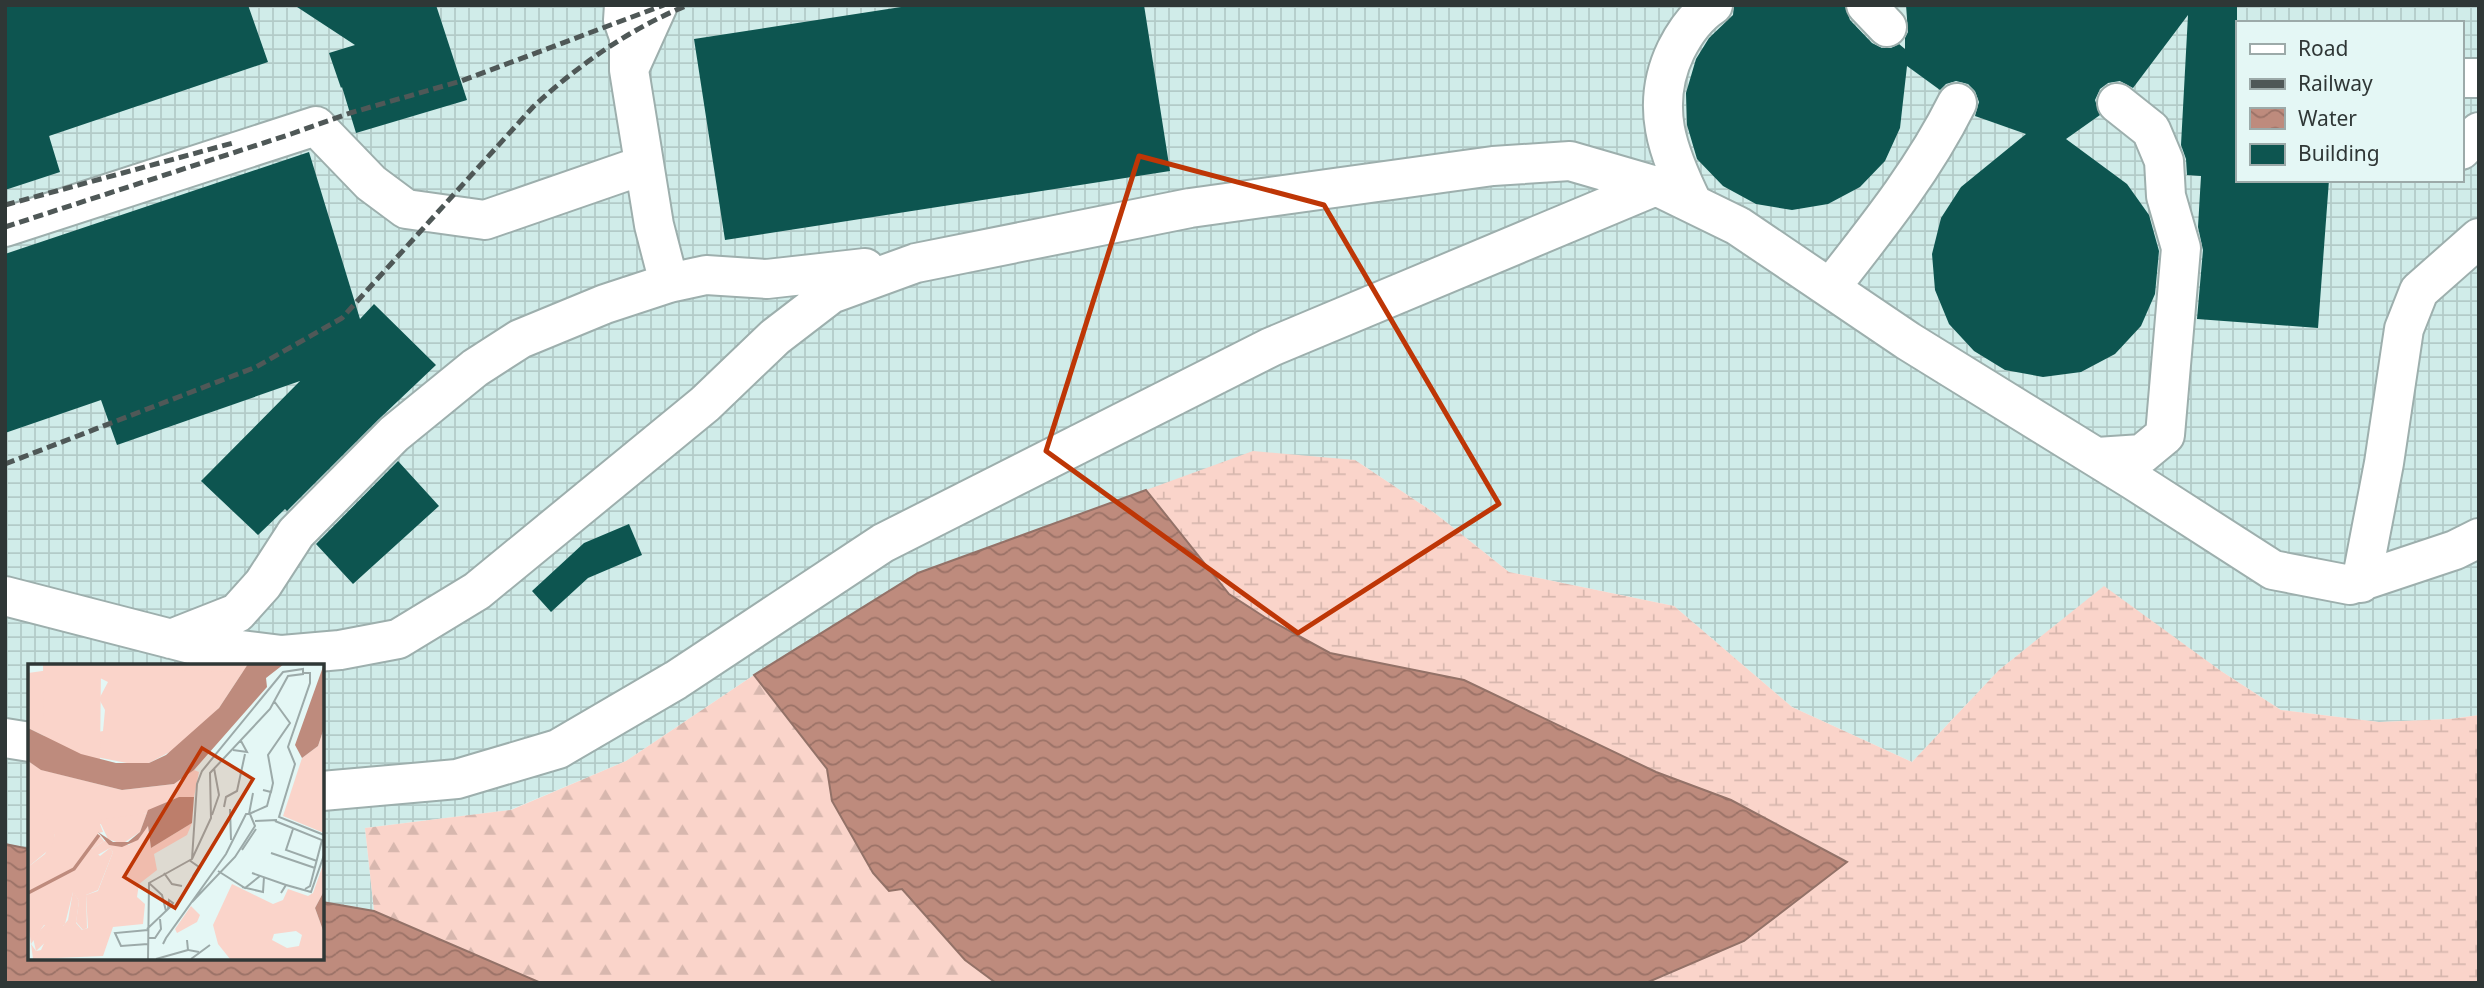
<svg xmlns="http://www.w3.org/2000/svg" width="2484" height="988" font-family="'Noto Sans',sans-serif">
<defs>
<pattern id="industrial-grid" width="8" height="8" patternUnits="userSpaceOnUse" patternTransform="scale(1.75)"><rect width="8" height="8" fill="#d0ece9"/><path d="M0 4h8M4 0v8" fill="none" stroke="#b3cbc8"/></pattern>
<pattern id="forest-firs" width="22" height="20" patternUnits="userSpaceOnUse" patternTransform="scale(1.75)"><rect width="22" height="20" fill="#fad4ca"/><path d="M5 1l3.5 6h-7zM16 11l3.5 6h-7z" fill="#d7b7ae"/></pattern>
<pattern id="wetland-marsh" width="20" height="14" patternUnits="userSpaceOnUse" patternTransform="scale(1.75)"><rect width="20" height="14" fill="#fad4ca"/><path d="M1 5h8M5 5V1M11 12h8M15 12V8" fill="none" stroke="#d7b7ae"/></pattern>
<pattern id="water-waves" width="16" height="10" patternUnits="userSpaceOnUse" patternTransform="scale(1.75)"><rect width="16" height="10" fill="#be8b7d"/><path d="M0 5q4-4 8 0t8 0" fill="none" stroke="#9b7267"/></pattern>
</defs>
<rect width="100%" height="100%" fill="#e4f7f5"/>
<path fill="url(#industrial-grid)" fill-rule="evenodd" d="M 5,5 L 2479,5 L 2479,715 L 2450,719 L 2379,722 L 2281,710 L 2221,671 L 2104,587 L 1999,670 L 1912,762 L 1792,707 L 1674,606 L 1509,572 L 1436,514 L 1355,460 L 918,573 L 754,675 L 626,761 L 510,810 L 365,828 L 374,911 L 322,902 L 322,666 L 30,666 L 30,849 L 5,844 ZM 2237,23 L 2461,23 L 2461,180 L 2237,180 Z"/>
<path fill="url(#forest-firs)" d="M 754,675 L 827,770 L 832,801 L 873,873 L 889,891 L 902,889 L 965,960 L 996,983 L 541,983 L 374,911 L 365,828 L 511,810 L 626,761 Z"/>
<path fill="url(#wetland-marsh)" d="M 1253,451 L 1355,460 L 1436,514 L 1509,572 L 1674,606 L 1792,707 L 1912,762 L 1999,670 L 2104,586 L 2221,671 L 2281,710 L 2379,722 L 2450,719 L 2479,715 L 2479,983 L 1646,983 L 1744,941 L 1847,861 L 1731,800 L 1656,772 L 1464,680 L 1330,653 L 1266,618 L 1229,594 L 1146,490 Z"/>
<path fill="url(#water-waves)" stroke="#937268" stroke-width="2" d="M 1146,490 L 1229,594 L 1266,618 L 1330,653 L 1464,680 L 1656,772 L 1731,800 L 1847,862 L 1744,941 L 1646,983 L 996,983 L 965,960 L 902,889 L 889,891 L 873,873 L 832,801 L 827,769 L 754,675 L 918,573 Z
M 5,844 L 30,849 L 30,958 L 322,958 L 322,902 L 374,911 L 541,983 L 5,983 Z"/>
<path fill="#0d5550" d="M 5,5 L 248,5 L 268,62 L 49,136 L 60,172 L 5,190 Z
M 294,5 L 436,5 L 467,100 L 356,133 L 342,87 L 341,88 L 329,53 L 355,45 Z
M 914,5 L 1144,5 L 1170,171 L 725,240 L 694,39 Z
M 1734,5 L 1845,5 L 1850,20 L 1872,43 L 1882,48 L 1891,48 L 1899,44 L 1905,49 L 1905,38 L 1908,32 L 1906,5 L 2237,5 L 2237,180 L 2329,180 L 2318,328 L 2197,319 L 2203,250 L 2198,227 L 2201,176 L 2187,175 L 2186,159 L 2181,145 L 2188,15 L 2133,88 L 2120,81 L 2108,83 L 2100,89 L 2095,100 L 2100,115 L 2066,139 L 2127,184 L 2149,215 L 2159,251 L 2155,294 L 2141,326 L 2115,354 L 2081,372 L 2043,377 L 2005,370 L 1974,351 L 1949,324 L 1935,290 L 1932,254 L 1941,218 L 1961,187 L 2026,134 L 1975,116 L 1979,102 L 1975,91 L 1968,84 L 1956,81 L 1946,84 L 1940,90 L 1907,66 L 1900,128 L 1885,161 L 1860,187 L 1828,204 L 1792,210 L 1756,204 L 1723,186 L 1697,159 L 1687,125 L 1686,93 L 1696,59 L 1709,38 L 1733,15 Z
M 309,152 L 360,319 L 374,304 L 436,365 L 379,419 L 287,511 L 285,509 L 258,535 L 201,481 L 300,381 L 117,445 L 101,400 L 5,433 L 5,254 Z
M 398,461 L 439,506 L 353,584 L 316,544 Z
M 629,524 L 642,555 L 588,578 L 551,612 L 532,591 L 584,543 Z"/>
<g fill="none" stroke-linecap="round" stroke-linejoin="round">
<g stroke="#9dafad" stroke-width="42">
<path id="minor" d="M 624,5 L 623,20 L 629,37 L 629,70 L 654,225 L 669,283
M 1866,5 L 1887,27
M 630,67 L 658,5
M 2461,78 L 2479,78
M 2461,150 L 2479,132
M 1693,204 C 1668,153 1649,106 1676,50 C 1685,32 1696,16 1713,5
M 5,227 L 316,126 L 371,183 L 406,209 L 485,220 L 644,165
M 1830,288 C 1877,228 1923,171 1957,103
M 2097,457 L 2142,454 L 2165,435 L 2181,248 L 2166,196 L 2164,161 L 2151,130 L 2117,103
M 2361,583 L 2384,463 L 2404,329 L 2419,291 L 2479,238
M 5,596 L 191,644 L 282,655 L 340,650 L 398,639 L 477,591 L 705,404 L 775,337 L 831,294 L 916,263 L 1190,208 L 1493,166 L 1570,161 L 1656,186
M 171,639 L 237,613 L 263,584 L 296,533 L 394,434 L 475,368 L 520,339 L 605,304 L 669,283 L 706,275 L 767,279 L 865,268
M 5,738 L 30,742
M 322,791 L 457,779 L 558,749 L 676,680 L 883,543 L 1271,347 L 1656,186 L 1738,226 L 1908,341 L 2133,480 L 2273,570 L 2350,585 L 2455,550 L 2479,538"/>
</g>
<use href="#minor" stroke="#fff" stroke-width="38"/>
<path stroke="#4f5857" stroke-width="5" stroke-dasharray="10 5" stroke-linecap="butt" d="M 5,205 L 233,143
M 5,227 L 291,134 L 350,113 L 461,81 L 664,5
M 5,464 L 256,367 L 342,318 L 533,107 C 578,65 631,28 688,5"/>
</g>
<path fill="none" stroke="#be3606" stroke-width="5" stroke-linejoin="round" d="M 1139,156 L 1324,205 L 1499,504 L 1298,633 L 1046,451 Z"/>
<g transform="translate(28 664)">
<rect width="296" height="296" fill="#e4f7f5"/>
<path d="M 65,0 L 220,0 L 191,44 L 153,82 L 121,99 L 104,100 L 53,90 L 0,64 L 0,9 ZM 68,12 L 80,18 L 71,35 L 77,46 L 75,67 L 70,68 ZM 296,64 L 296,169 L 255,152 L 274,94 L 290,82 ZM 0,97 L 14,106 L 94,126 L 146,120 L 166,106 L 171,108 L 166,133 L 145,135 L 119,149 L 72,160 L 75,168 L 70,169 L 76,177 L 64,185 L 72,192 L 82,184 L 85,188 L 70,226 L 58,231 L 59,264 L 55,266 L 48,258 L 51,237 L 45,228 L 37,260 L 8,287 L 5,274 L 17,261 L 0,258 L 0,203 L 17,190 L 27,171 L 0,141 ZM 296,198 L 296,227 L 287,244 L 296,269 L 296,295 L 202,295 L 190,280 L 185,261 L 204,220 L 245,240 L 255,236 L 260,225 L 280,232 L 285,229 ZM 268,267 L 274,271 L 271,282 L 259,284 L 244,276 L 246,270 Z" fill="#fad4ca" fill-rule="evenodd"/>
<path d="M 0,141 L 18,152 L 27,171 L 23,184 L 0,203 ZM 119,149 L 112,168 L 94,180 L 80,175 L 71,156 ZM 164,159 L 159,171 L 126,190 L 129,206 L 111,220 L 109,233 L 117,240 L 115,260 L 85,263 L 75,292 L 5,295 L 0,258 L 18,258 L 3,280 L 8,287 L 13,286 L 25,260 L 35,262 L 40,256 L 45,227 L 51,237 L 48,259 L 54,266 L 60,264 L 58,231 L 70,227 L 85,188 L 82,184 L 66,193 L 58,189 L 76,177 L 101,181 L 120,162 L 123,184 ZM 163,242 L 172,251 L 169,258 L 149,269 L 147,265 Z" fill="#fad4ca"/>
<path d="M 15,0 L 223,0 L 216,8 L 73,4 L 72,99 L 16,78 Z" fill="#fad4ca"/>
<path d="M 220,0 L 256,0 L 238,14 L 239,23 L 166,106 L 146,120 L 94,126 L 13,106 L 0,97 L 0,64 L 53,90 L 88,99 L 121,99 L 138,91 L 191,44 ZM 296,0 L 296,64 L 290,82 L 274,94 L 267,81 ZM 151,133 L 166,133 L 164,159 L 123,184 L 120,162 L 110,176 L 94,183 L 81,181 L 70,168 L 85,178 L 100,178 L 112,168 L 120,146 ZM 296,227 L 296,269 L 287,244 Z" fill="#be8b7d"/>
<path fill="none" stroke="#be8b7d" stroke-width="3.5" d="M 0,229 L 46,205 L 71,171"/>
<path fill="none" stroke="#9caaa9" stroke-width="2" d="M 276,9 L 282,9 L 282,19 L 260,83 L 267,100 L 251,153 L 296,171M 205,86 L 219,88 L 213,77M 235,126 L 243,128 L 245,119 L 240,91 L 262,59 L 246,37M 196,143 L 198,133 L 209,127 L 217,90M 202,145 L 203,176M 221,150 L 239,142 L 243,127M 221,150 L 225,129M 184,151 L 191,131 L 186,104M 227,157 L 249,156M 247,157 L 294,176 L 282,222 L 277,225M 265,165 L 258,186 L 289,197M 214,186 L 228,165M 243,189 L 287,204M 161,196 L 171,203 L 165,212M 190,207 L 217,224 L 232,212M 136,209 L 144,220 L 154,222M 224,209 L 258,221M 214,223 L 235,228 L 236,213M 253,229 L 258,221 L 283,228 L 296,191M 138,247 L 143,242 L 145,239 L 141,236 L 140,245M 119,265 L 138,247 L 134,231 L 121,219M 120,266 L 87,269 L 93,282 L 120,280M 120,274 L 127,274 L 133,265 L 132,255M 159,276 L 160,286 L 171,288M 135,280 L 138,274 L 198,190 L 218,150 L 222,150 L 227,162 L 207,193 L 164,238M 120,295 L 121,219 L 164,195 L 169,120 L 174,107 L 255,8 L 275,5 L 275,10 L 260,12 L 242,45 L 182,109 L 183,154 L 164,195M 128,295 L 160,286M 163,295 L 182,281"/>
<path fill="#be3606" fill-opacity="0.15" stroke="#be3606" stroke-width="3.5" d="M 174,84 L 225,115 L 147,244 L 96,213 Z"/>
<rect width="296" height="296" fill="none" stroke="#2f3736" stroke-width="3.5"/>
</g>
<rect width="2484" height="988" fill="none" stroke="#2f3736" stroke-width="14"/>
<rect x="2236" y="21" width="228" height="161" fill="#e4f7f5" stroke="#9caaa9" stroke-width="2"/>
<rect x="2250" y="44" width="35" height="10" fill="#ffffff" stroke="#9caaa9" stroke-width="2"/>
<text x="2298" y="56" font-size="21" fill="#2f3736">Road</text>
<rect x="2250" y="79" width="35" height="10" fill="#4f5857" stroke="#9caaa9" stroke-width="2"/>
<text x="2298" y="91" font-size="21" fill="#2f3736">Railway</text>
<rect x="2250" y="108" width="35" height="21" fill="url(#water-waves)" stroke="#9caaa9" stroke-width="2"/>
<text x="2298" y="126" font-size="21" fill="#2f3736">Water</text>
<rect x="2250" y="144" width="35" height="21" fill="#0d5550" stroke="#9caaa9" stroke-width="2"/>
<text x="2298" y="161" font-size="21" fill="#2f3736">Building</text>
</svg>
